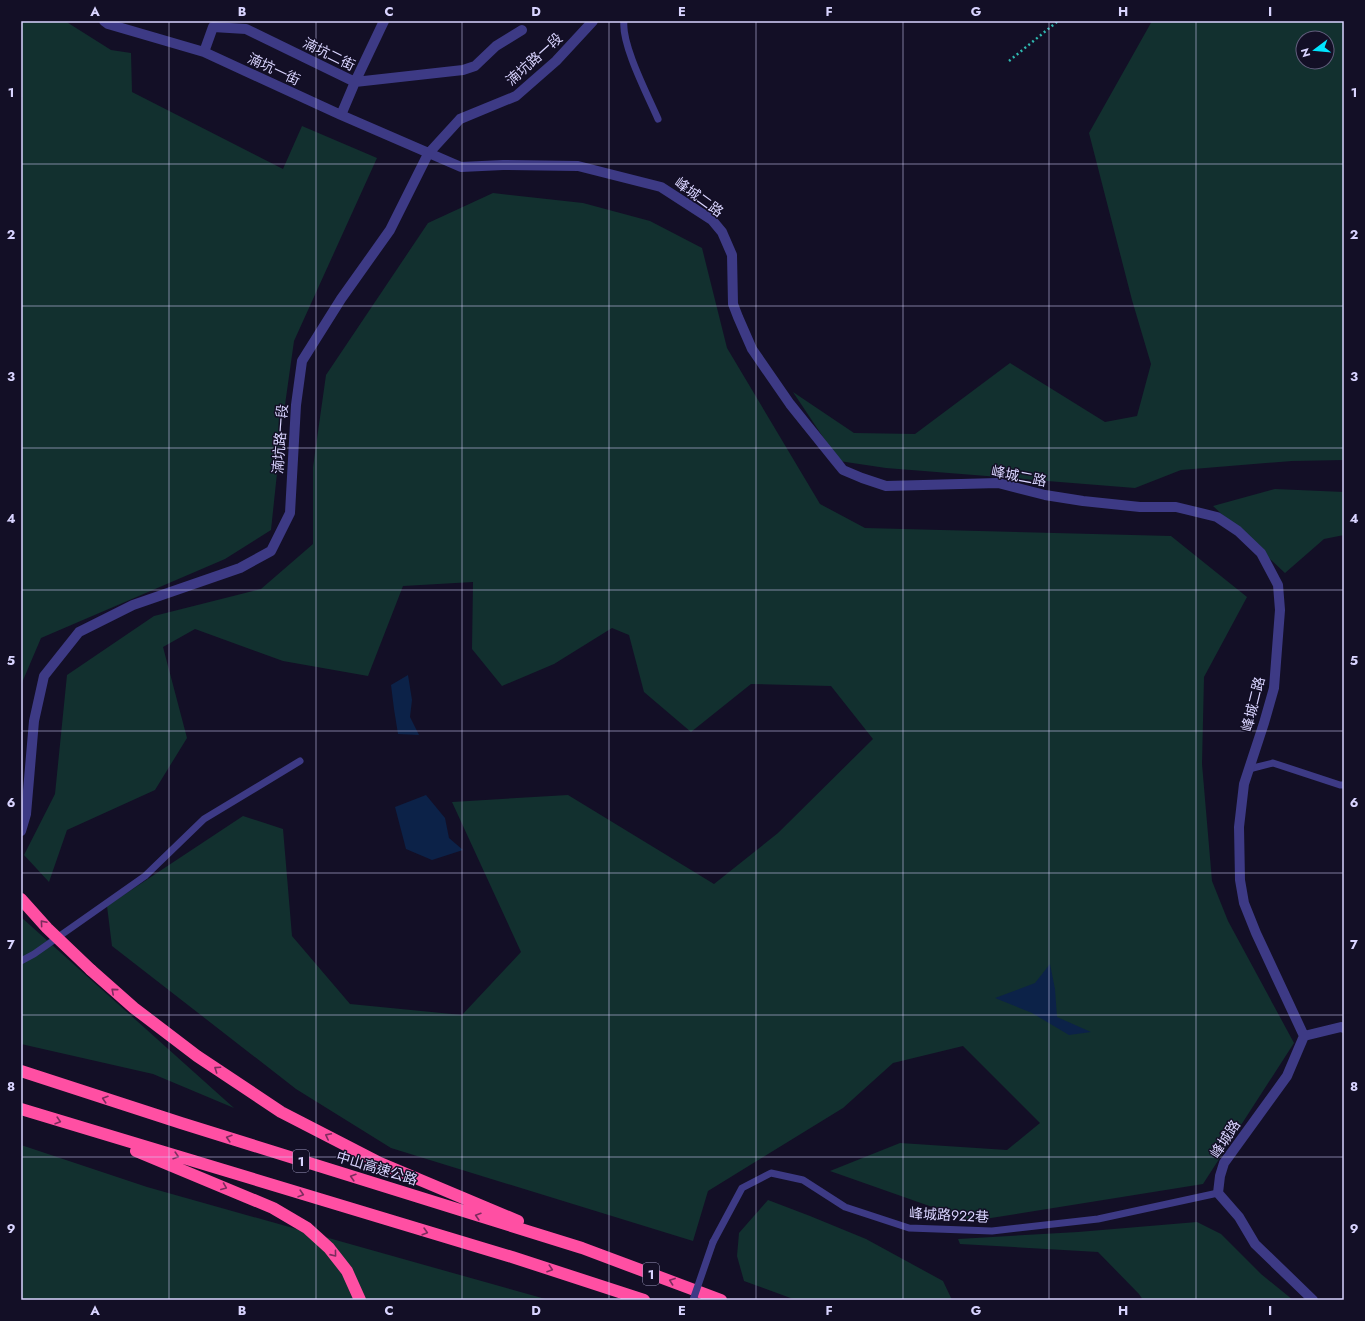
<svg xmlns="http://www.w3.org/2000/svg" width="1365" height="1321" font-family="Jost,'Noto Sans TC',sans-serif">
<rect width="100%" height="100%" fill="#130f26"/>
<path fill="#12302f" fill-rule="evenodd" d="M 21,21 L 65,21 L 111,50 L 131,53 L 132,92 L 283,169 L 302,126 L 377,158 L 294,341 L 282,426 L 271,530 L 225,559 L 41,638 L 21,685 Z
M 1152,21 L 1344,21 L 1344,460 L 1292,461 L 1181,470 L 1135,488 L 886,468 L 839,461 L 793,392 L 854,433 L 915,434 L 1010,363 L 1105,422 L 1137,416 L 1151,364 L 1132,300 L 1089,133 ZM 1303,38 L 1327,38 L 1327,62 L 1303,62 Z
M 493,193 L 583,203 L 650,221 L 702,248 L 727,348 L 820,504 L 865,528 L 1171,536 L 1247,597 L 1204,677 L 1202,764 L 1212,881 L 1228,921 L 1294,1043 L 1203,1184 L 972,1221 L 830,1171 L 900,1143 L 1007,1150 L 1040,1123 L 963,1046 L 893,1063 L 843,1108 L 708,1191 L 693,1241 L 391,1148 L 296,1089 L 112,946 L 107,906 L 243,816 L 283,829 L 292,936 L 350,1004 L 462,1015 L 521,952 L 452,802 L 568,795 L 714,884 L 778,833 L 873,739 L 831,686 L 751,684 L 691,732 L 644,692 L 629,635 L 612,628 L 554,664 L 502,686 L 472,649 L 473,582 L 403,586 L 368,676 L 283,661 L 195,629 L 163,647 L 187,738 L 155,790 L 67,830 L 49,882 L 24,855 L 55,794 L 67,675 L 154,616 L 261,589 L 313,544 L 313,467 L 326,375 L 428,223 Z
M 1275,489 L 1344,492 L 1344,535 L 1324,539 L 1285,573 L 1213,506 Z
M 21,917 L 234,1108 L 153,1074 L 21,1044 Z
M 21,1145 L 147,1187 L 549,1300 L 21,1300 Z
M 768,1200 L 810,1216 L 866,1239 L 943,1281 L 952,1300 L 796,1300 L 744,1281 L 737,1256 L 739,1233 Z
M 1197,1222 L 1221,1234 L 1261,1274 L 1293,1300 L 1143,1300 L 1139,1294 L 1098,1252 L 960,1244 L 958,1239 L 1078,1232 Z"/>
<path fill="#0c2248" d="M 408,675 L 412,700 L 410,717 L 419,735 L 398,734 L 394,709 L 391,685 Z
M 426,795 L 445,818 L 449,838 L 463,850 L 432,860 L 406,849 L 395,807 Z
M 1050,964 L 1055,989 L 1057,1017 L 1091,1032 L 1069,1035 L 1032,1013 L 995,998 L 1035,983 Z"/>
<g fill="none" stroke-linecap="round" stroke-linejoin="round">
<path stroke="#2fb8b0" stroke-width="2.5" stroke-dasharray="2 3" stroke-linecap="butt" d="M 1009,61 L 1058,21"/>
<path stroke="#3d3a85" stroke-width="7" d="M 624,21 C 621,44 648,96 658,119
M 1249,769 L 1273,763 L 1340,785 L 1344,785
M 21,961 L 34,954 L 145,876 L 204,819 L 300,761
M 713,1242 L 742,1188 L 771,1173 L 803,1180 L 845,1207 L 909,1228 L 992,1231 L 1098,1219 L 1218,1193"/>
<path stroke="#3d3a85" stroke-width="10" d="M 104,21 L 108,24 L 204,52 L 341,115 L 461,167 L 503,165 L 578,166 L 661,187 L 712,220 L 722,232 L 732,255 L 733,304 L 738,317 L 752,349 L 790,404 L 835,460 L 843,470 L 862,478 L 886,486 L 998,483 L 1045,495 L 1083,501 L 1140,507 L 1176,507 L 1217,517 L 1238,531 L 1261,553 L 1278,585 L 1280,610 L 1274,688 L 1264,723 L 1244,784 L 1239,827 L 1240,880 L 1244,903 L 1256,933 L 1304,1036
M 204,52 L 213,27 L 246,29 L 355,82 L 463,70 L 475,66 L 496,46 L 522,30
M 341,115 L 355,82 L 384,21
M 21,831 L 26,814 L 34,721 L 44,676 L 79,632 L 133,605 L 240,568 L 271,551 L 290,513 L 296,405 L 302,361 L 341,299 L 390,230 L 428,154 L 460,119 L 516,96 L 556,61 L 593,21
M 1313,1300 L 1255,1244 L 1239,1217 L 1218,1193 L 1220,1176 L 1224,1163 L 1287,1076 L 1304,1036 L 1341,1027 L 1344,1028"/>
<path stroke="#ff4fa3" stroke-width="12" d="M 91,970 L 134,1008 L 197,1056 L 281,1112 L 380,1163 L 518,1221
M 21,1071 L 181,1123 L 582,1248 L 721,1300
M 21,1109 L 512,1257 L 644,1300
M 136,1151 L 273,1208 L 307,1228 L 329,1248 L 347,1271 L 360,1300"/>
<path stroke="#3d3a85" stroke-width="7" d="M 693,1300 L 713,1242"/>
<path stroke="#ff4fa3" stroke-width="12" d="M 21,899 L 47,928 L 91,970"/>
</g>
<defs><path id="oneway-chevron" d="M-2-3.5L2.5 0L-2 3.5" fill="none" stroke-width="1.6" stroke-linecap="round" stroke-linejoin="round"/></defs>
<g stroke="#7d2c5e">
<use href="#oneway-chevron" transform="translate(43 923) rotate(-131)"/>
<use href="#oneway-chevron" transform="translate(114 991) rotate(-139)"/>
<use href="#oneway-chevron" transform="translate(217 1069) rotate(-146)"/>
<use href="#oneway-chevron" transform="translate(105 1099) rotate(-162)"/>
<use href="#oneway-chevron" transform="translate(58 1121) rotate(17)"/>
<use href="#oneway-chevron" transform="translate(328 1136) rotate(-153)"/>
<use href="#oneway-chevron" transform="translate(229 1138) rotate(-163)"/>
<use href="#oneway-chevron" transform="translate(176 1156) rotate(17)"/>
<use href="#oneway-chevron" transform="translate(353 1177) rotate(-163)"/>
<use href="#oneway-chevron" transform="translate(224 1187) rotate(22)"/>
<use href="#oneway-chevron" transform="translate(301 1194) rotate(17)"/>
<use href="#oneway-chevron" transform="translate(478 1216) rotate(-163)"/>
<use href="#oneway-chevron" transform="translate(425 1232) rotate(16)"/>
<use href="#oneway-chevron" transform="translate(334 1254) rotate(51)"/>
<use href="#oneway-chevron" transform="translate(550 1269) rotate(18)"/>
<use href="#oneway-chevron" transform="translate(672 1281) rotate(-160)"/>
</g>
<path fill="none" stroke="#d9d4ff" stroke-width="1" stroke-opacity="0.55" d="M 169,21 L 169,1300M 316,21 L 316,1300M 462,21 L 462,1300M 609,21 L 609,1300M 756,21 L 756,1300M 903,21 L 903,1300M 1049,21 L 1049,1300M 1196,21 L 1196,1300M 21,164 L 1344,164M 21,306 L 1344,306M 21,448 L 1344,448M 21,590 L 1344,590M 21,731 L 1344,731M 21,873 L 1344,873M 21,1015 L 1344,1015M 21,1157 L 1344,1157"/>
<g text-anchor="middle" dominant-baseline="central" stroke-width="3" stroke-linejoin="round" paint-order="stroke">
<g fill="#130f26" stroke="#9e99be" stroke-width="1">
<rect x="293" y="1150" width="16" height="22" rx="3"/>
<rect x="643" y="1263" width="16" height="22" rx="3"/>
</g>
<g font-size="13" font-weight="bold" fill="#d9d4ff">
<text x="301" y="1161">1</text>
<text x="651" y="1274">1</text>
</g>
<g font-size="14" fill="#d9d4ff" stroke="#130f26">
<text transform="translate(329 54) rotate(26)">湳坑二街</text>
<text transform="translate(534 59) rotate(-42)">湳坑路一段</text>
<text transform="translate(274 69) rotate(25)">湳坑一街</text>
<text transform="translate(699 197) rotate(36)">峰城二路</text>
<text transform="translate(280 439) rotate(-86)">湳坑路一段</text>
<text transform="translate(1019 476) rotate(11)">峰城二路</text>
<text transform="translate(1253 704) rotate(-76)">峰城二路</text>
<text transform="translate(1225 1139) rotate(-57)">峰城路</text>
<text transform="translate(377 1168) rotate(17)">中山高速公路</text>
<text transform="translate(949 1215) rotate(3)">峰城路922巷</text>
</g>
</g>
<rect width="1365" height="1321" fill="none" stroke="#130f26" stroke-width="44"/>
<g transform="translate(1315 50) rotate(254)"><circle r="19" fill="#130f26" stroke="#625e7d"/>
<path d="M0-3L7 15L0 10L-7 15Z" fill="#00e5ff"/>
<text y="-6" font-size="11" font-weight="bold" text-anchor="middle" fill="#d9d4ff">N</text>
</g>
<rect x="22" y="22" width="1321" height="1277" fill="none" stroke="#d9d4ff" stroke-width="1.5"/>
<g font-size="13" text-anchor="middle" font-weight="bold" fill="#d9d4ff">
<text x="95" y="16">A</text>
<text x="242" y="16">B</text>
<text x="389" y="16">C</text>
<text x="536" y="16">D</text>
<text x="682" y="16">E</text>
<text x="829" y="16">F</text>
<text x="976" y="16">G</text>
<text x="1123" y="16">H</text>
<text x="1270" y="16">I</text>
<text x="11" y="97">1</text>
<text x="1354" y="97">1</text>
<text x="11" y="239">2</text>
<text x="1354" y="239">2</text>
<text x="11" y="381">3</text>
<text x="1354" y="381">3</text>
<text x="11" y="523">4</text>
<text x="1354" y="523">4</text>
<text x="11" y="665">5</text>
<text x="1354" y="665">5</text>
<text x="11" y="807">6</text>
<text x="1354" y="807">6</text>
<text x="11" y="949">7</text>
<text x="1354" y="949">7</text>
<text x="11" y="1091">8</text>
<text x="1354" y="1091">8</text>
<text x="11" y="1233">9</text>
<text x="1354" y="1233">9</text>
<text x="95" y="1315">A</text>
<text x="242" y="1315">B</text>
<text x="389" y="1315">C</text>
<text x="536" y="1315">D</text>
<text x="682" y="1315">E</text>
<text x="829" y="1315">F</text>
<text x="976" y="1315">G</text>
<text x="1123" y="1315">H</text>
<text x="1270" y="1315">I</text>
</g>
</svg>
